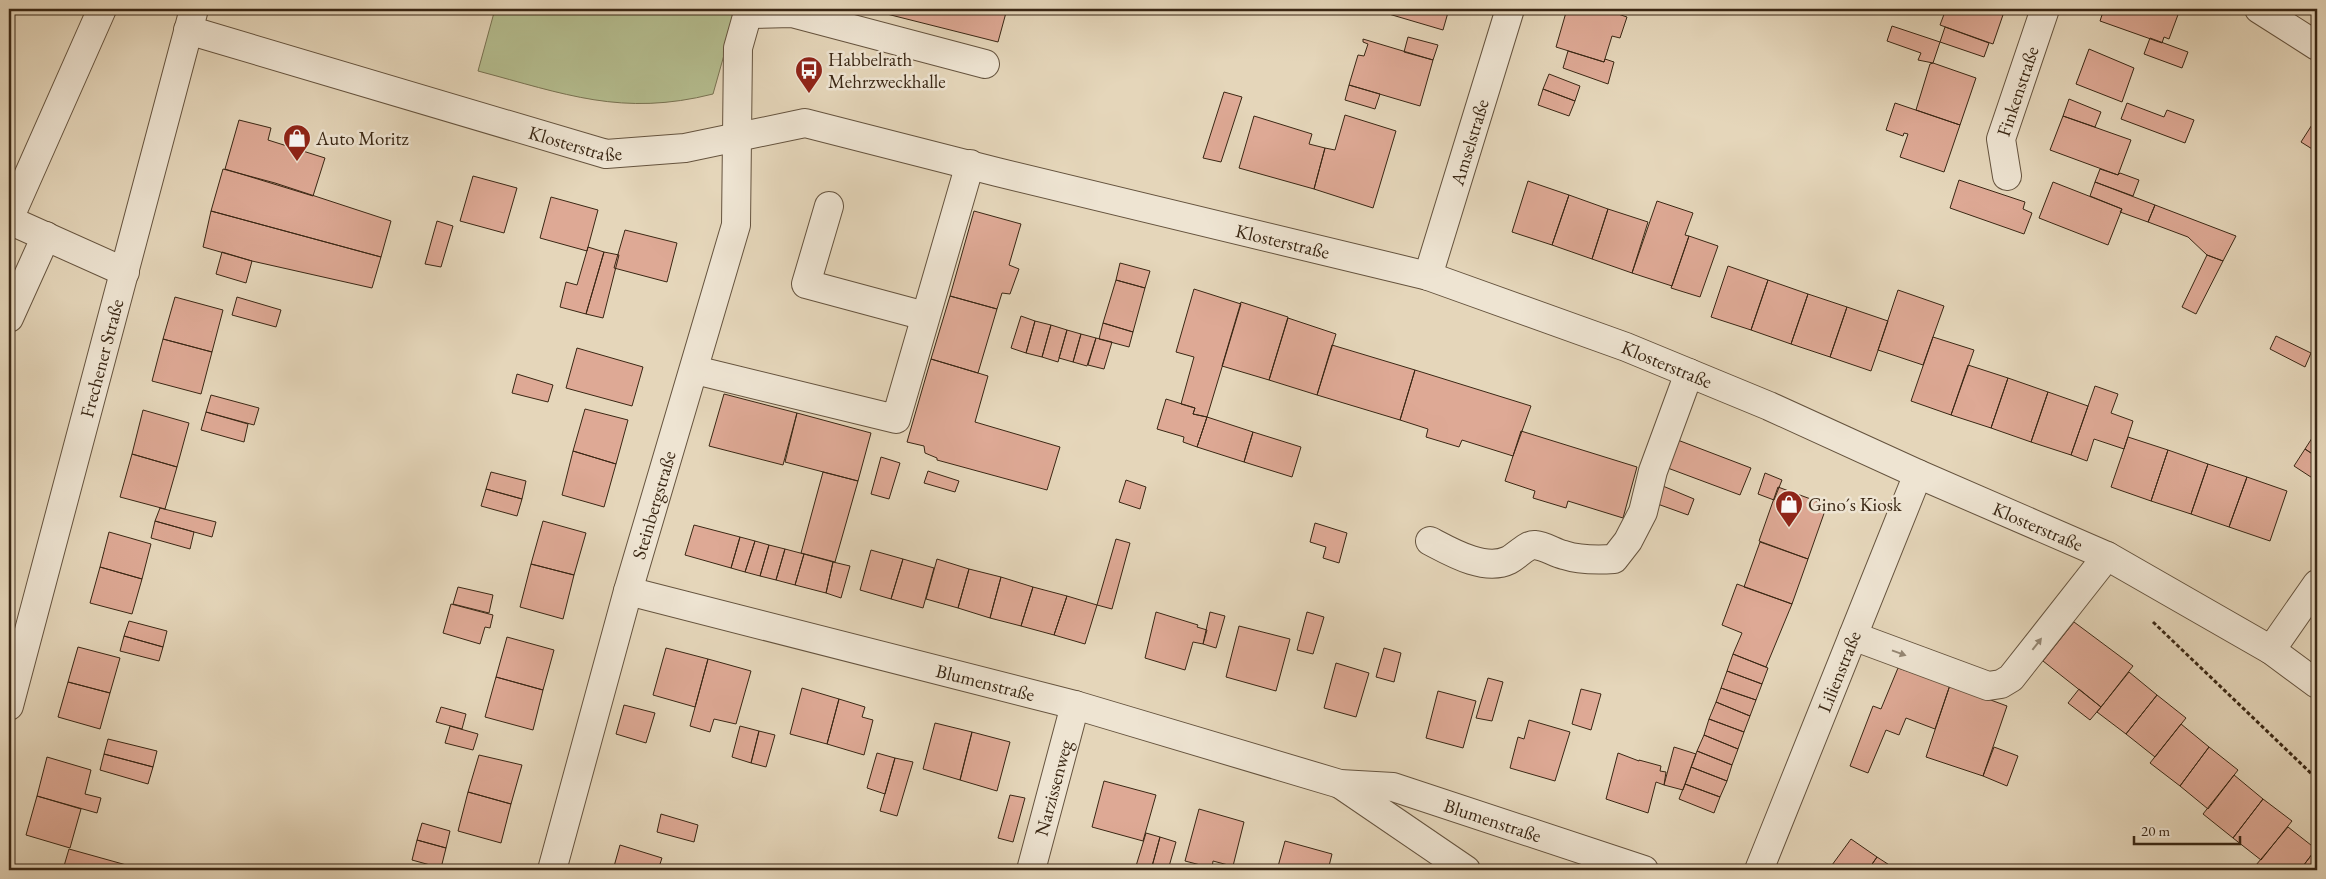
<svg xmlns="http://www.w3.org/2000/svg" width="2326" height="879" font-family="'EB Garamond',serif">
<rect width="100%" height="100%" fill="#e5d6ba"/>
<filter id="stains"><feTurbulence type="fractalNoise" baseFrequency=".004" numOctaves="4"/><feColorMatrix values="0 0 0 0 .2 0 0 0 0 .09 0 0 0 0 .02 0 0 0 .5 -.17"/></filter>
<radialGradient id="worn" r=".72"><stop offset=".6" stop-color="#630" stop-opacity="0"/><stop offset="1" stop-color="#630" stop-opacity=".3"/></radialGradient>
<path fill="#b5be90" stroke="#787252" d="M 495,9 L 737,9 L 713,94 C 622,117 565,94 478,71 Z"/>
<path fill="#dea995" stroke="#3a2714" d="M 867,9 L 1007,9 L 998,42 Z
M 1383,9 L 1449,9 L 1443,30 L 1382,12 Z
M 1567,9 L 1620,9 L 1618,14 L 1627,17 L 1620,38 L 1612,36 L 1604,62 L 1556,47 Z
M 1946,9 L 2005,9 L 1993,44 L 1940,25 Z
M 2104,9 L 2172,9 L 2179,12 L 2169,39 L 2164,37 L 2162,43 L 2100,21 Z
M 1892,26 L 1940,42 L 1933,63 L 1918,60 L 1921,53 L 1887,41 Z
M 1945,27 L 1989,43 L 1984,57 L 1940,42 Z
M 1408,37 L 1438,45 L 1433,60 L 1404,52 Z
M 2150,38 L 2188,52 L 2182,68 L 2144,54 Z
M 1363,39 L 1433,60 L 1420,106 L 1349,85 L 1358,55 L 1364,56 L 1368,44 L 1363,42 Z
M 2089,49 L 2134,68 L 2122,102 L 2076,84 Z
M 1568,51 L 1604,62 L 1605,59 L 1614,62 L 1608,84 L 1563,68 Z
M 1933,63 L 1976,78 L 1960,125 L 1916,110 L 1930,64 Z
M 1549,74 L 1580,86 L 1575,101 L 1543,89 Z
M 1349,85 L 1380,94 L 1375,109 L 1345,100 Z
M 1543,89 L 1575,101 L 1569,116 L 1538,105 Z
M 1224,92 L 1242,97 L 1221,162 L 1203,158 Z
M 2069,99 L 2101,112 L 2095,127 L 2063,116 Z
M 1895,103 L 1960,125 L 1944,172 L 1900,157 L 1908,134 L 1904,133 L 1903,136 L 1886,130 Z
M 2127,103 L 2164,117 L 2167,110 L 2194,120 L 2185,143 L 2121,119 Z
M 1345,115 L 1396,131 L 1373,208 L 1314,189 L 1325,148 L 1335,150 Z
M 1254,116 L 1312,134 L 1309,144 L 1325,148 L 1314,189 L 1239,168 Z
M 2063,116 L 2131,140 L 2118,175 L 2050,150 Z
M 2317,117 L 2317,152 L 2301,142 Z
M 239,120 L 271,128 L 268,140 L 325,158 L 313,196 L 225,169 Z
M 223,169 L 275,183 L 391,221 L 381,257 L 211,211 Z
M 2100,169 L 2118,175 L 2120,173 L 2139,180 L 2133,196 L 2095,182 Z
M 473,176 L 517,188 L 504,233 L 460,221 Z
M 1959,180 L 2025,202 L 2023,209 L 2032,213 L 2024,234 L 1950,208 Z
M 1528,181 L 1569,195 L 1552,245 L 1512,232 Z
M 2053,182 L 2122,209 L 2108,245 L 2039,218 Z
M 2095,182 L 2155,205 L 2148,222 L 2120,212 L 2122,209 L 2090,196 Z
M 1569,195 L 1608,209 L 1592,259 L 1552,245 Z
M 551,197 L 598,210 L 587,251 L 540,238 Z
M 1657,201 L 1693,213 L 1685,235 L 1689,236 L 1672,286 L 1632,273 Z
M 2155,205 L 2236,236 L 2223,261 L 2207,255 L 2188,237 L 2148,222 Z
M 1608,209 L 1648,222 L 1632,273 L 1592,259 Z
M 211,211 L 381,257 L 372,288 L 252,261 L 203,247 Z
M 974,211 L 1021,224 L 1009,265 L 1019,269 L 1010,294 L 1002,293 L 997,309 L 950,296 Z
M 437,221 L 453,226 L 441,267 L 425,264 Z
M 625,230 L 677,243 L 667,282 L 614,268 Z
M 1689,236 L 1718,246 L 1700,297 L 1671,288 Z
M 588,247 L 604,252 L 586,314 L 560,307 L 566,282 L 577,285 Z
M 222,252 L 252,261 L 246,283 L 216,274 Z
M 604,252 L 619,255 L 603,318 L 586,314 Z
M 2207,255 L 2223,261 L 2196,314 L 2182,307 Z
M 1120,263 L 1150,271 L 1145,288 L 1116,280 Z
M 1728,266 L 1768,280 L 1751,330 L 1711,317 Z
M 1116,280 L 1145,288 L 1133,332 L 1103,323 Z
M 1768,280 L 1808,294 L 1791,344 L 1751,330 Z
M 1194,289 L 1241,304 L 1207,417 L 1193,414 L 1195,408 L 1181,404 L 1194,357 L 1176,352 Z
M 1898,290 L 1944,306 L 1923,365 L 1878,350 Z
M 1808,294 L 1847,307 L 1830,357 L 1791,344 Z
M 950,296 L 997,309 L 978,373 L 931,359 Z
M 175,297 L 223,310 L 212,352 L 163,339 Z
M 237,297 L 281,310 L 276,327 L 232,315 Z
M 1241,302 L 1288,317 L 1269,380 L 1222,366 Z
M 1847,307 L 1888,321 L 1871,371 L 1830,357 Z
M 1021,316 L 1035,321 L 1026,353 L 1011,348 Z
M 1288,318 L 1336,334 L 1317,395 L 1269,380 Z
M 1035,321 L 1051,325 L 1042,357 L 1026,353 Z
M 1103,323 L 1133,332 L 1129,347 L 1099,339 Z
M 1051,325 L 1067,330 L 1058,362 L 1042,357 Z
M 1067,330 L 1081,334 L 1073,362 L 1059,358 Z
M 1081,334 L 1096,338 L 1087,366 L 1073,362 Z
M 2276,336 L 2311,353 L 2305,367 L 2270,349 Z
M 1933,337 L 1974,350 L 1951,415 L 1911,401 Z
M 1096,338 L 1112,342 L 1104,369 L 1088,365 Z
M 163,339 L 212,352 L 201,394 L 152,381 Z
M 1332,345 L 1415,370 L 1400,420 L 1317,395 Z
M 577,348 L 643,367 L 632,406 L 566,388 Z
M 931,359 L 988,376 L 975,422 L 1060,447 L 1047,490 L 937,460 L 937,458 L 925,453 L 924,446 L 907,442 Z
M 1968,365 L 2008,378 L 1991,428 L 1951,415 Z
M 1415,370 L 1531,406 L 1513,456 L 1462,440 L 1459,447 L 1426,437 L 1428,429 L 1400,420 Z
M 517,374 L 553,385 L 548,402 L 512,393 Z
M 2008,378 L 2048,392 L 2031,442 L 1991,428 Z
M 2095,386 L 2118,394 L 2111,413 L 2133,421 L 2124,449 L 2094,439 L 2087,461 L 2071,455 Z
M 2048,392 L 2088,406 L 2071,455 L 2031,442 Z
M 724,394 L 797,413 L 783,465 L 709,446 Z
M 211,395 L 259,408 L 254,425 L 206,412 Z
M 1166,399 L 1195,408 L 1193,414 L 1207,417 L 1197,447 L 1183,442 L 1184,437 L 1157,429 Z
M 585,409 L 628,420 L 616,464 L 573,451 Z
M 143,410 L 189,423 L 177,467 L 132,454 Z
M 206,412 L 248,424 L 244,442 L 201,430 Z
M 797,413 L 871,433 L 858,481 L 785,462 Z
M 1207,417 L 1253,432 L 1244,462 L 1197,447 Z
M 1521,431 L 1637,467 L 1623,518 L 1568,501 L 1566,508 L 1533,498 L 1535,491 L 1505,481 Z
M 1253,432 L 1301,447 L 1292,477 L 1244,462 Z
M 2314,435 L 2317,437 L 2317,457 L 2305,449 Z
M 2128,437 L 2168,450 L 2151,501 L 2111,487 Z
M 1675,439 L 1751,468 L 1740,495 L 1665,467 Z
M 2305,449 L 2317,457 L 2317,481 L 2294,466 Z
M 2168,450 L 2208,464 L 2191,514 L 2151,501 Z
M 573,451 L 616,464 L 604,507 L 562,495 Z
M 132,454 L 177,467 L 165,509 L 120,497 Z
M 881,457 L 900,463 L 889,499 L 871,494 Z
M 2208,464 L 2247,477 L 2229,527 L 2191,514 Z
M 928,471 L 959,481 L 955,492 L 924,483 Z
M 491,472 L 526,481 L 522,499 L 486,489 Z
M 823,472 L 858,481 L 835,562 L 801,553 Z
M 1765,473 L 1782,480 L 1774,500 L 1758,494 Z
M 2247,477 L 2287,491 L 2270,541 L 2229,527 Z
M 1126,480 L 1146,487 L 1140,509 L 1119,502 Z
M 1658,484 L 1694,499 L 1688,515 L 1652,502 Z
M 1778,487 L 1827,505 L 1808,559 L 1759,541 Z
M 486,489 L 522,499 L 517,516 L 481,506 Z
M 160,508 L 216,522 L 212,537 L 155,521 Z
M 155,521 L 194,532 L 190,549 L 151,538 Z
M 543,521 L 586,533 L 574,575 L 531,564 Z
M 1315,523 L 1347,533 L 1339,563 L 1323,558 L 1326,547 L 1310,542 Z
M 694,525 L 740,537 L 731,568 L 685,555 Z
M 109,532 L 151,544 L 142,579 L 100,567 Z
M 740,537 L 755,541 L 745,572 L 731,568 Z
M 1116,539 L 1130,543 L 1112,609 L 1097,605 Z
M 755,541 L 769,545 L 760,576 L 745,572 Z
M 1760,542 L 1808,559 L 1792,604 L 1744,587 Z
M 769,545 L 785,549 L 776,580 L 760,576 Z
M 785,549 L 804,554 L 795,585 L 776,580 Z
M 871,550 L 903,559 L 891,599 L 860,590 Z
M 804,554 L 833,562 L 826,593 L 795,585 Z
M 903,559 L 934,568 L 923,608 L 891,599 Z
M 937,559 L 969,569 L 958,608 L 926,599 Z
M 833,562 L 850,566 L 841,598 L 826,593 Z
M 531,564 L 574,575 L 563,619 L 520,607 Z
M 100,567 L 142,579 L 132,614 L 90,603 Z
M 969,569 L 1001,577 L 990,618 L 958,608 Z
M 1001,577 L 1033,587 L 1021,626 L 990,618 Z
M 1737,584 L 1792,604 L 1766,667 L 1733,654 L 1742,633 L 1722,625 Z
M 458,587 L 493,595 L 489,613 L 453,604 Z
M 1033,587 L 1067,596 L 1054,635 L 1021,626 Z
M 1067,596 L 1097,605 L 1085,644 L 1054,635 Z
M 451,604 L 493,615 L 490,628 L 485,627 L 480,644 L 443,633 Z
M 1156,612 L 1198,625 L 1197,627 L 1207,630 L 1203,644 L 1193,642 L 1185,670 L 1145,658 Z
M 1210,612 L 1225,616 L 1216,648 L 1203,644 Z
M 1307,612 L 1324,617 L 1313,654 L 1297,650 Z
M 129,621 L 167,631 L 163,647 L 124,636 Z
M 2074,622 L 2133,666 L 2101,707 L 2043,661 Z
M 1239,626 L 1290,639 L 1276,691 L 1226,677 Z
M 124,636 L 163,647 L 159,661 L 120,651 Z
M 507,637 L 554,650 L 543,690 L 496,677 Z
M 78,647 L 120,658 L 110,693 L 68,682 Z
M 666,648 L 708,659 L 695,707 L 653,695 Z
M 1384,648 L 1401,653 L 1394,682 L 1376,677 Z
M 1733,654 L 1768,668 L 1762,684 L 1727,671 Z
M 708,659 L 751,671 L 736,724 L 714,719 L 710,732 L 690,726 Z
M 1336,663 L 1369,673 L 1356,717 L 1324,708 Z
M 1898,668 L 1950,685 L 1935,729 L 1906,718 L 1899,735 L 1886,730 L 1868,773 L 1850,766 L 1873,706 L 1881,709 Z
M 1727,671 L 1762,684 L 1756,700 L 1721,688 Z
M 2129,672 L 2157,695 L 2126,734 L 2097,712 Z
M 496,677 L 543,690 L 533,730 L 485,717 Z
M 1488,678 L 1503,682 L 1492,721 L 1476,718 Z
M 68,682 L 110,693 L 100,729 L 58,717 Z
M 1950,685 L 2007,706 L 1983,776 L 1926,757 Z
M 802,688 L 839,699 L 827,744 L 790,734 Z
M 1721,688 L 1756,700 L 1750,716 L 1716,702 Z
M 1581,689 L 1601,694 L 1591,730 L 1572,724 Z
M 2079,689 L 2101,707 L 2090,720 L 2068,703 Z
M 1438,691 L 1476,701 L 1463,748 L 1426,738 Z
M 2157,695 L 2186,718 L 2155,757 L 2126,734 Z
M 839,699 L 865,707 L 862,717 L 873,720 L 864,755 L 827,744 Z
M 1716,702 L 1750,716 L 1744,732 L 1709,719 Z
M 624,705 L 655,713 L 646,743 L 616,734 Z
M 441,707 L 466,714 L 462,729 L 436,722 Z
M 1709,719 L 1744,732 L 1738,749 L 1704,735 Z
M 1529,720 L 1570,732 L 1555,781 L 1510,768 L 1518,737 L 1524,739 Z
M 935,723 L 972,732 L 960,780 L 923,769 Z
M 2181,724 L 2209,747 L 2180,786 L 2150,763 Z
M 450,726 L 478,734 L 473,750 L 445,743 Z
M 740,726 L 759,731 L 751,763 L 732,757 Z
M 759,731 L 775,735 L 766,767 L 751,763 Z
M 972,732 L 1010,742 L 997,791 L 960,780 Z
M 1704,735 L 1738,749 L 1732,765 L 1697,751 Z
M 108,739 L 157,751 L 153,767 L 104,754 Z
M 1674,747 L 1696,754 L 1683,790 L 1664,785 Z
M 1994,747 L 2018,756 L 2007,786 L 1983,776 Z
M 2209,747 L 2238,770 L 2208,809 L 2180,786 Z
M 1697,751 L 1732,765 L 1727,781 L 1691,767 Z
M 877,753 L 895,758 L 885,794 L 867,788 Z
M 1618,753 L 1639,761 L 1639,760 L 1661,766 L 1660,771 L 1666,772 L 1664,785 L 1656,782 L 1648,813 L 1606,799 Z
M 104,754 L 153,767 L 148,784 L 100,770 Z
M 479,755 L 522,765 L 511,804 L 468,792 Z
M 47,757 L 91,770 L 85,794 L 101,798 L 97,813 L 37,796 Z
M 895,758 L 913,762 L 897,816 L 880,811 Z
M 1691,767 L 1727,781 L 1720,797 L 1685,784 Z
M 2234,775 L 2263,799 L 2233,838 L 2203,814 Z
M 1104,781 L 1156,795 L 1143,841 L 1092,827 Z
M 1685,784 L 1720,797 L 1714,813 L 1679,799 Z
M 468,792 L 511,804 L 501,843 L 458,831 Z
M 1010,795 L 1025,798 L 1013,842 L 998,838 Z
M 37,796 L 81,809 L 70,848 L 26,835 Z
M 2263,799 L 2292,821 L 2261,860 L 2233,838 Z
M 1199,809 L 1244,822 L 1232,870 L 1231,870 L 1232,866 L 1213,861 L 1212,868 L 1185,861 Z
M 661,814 L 698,825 L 694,842 L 657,832 Z
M 422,823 L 450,831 L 446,848 L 417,840 Z
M 2288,827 L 2316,849 L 2300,870 L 2263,870 L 2256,865 Z
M 1146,833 L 1160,837 L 1151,870 L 1136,866 Z
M 1160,837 L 1176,842 L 1168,870 L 1151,870 Z
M 1851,839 L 1877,857 L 1868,870 L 1840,870 L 1832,865 Z
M 417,840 L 446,848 L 441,868 L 412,860 Z
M 1285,841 L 1332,854 L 1328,870 L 1277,870 Z
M 620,845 L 662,858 L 658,870 L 613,870 Z
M 69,849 L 130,866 L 129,870 L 80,870 L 64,866 Z
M 2316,849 L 2317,870 L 2300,870 Z
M 1877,857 L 1897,870 L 1868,870 Z"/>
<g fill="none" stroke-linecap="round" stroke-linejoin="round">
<g stroke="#65533e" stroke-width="30">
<g id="minor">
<path d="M 2259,9 L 2317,46"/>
<path d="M 747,14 L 792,13 L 985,64"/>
<path id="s1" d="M 188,30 L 606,154 L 685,148 L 805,123 L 997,172 L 1428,276 L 1626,347 L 1769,406 L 1918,474 L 2107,556 L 2271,650 L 2317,684"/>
<path id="s2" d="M 2007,176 L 2001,139 L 2045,9"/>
<path d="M 829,206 L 806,284 L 925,316"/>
<path d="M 9,219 L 102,9"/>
<path d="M 9,220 L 125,272"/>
<path id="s3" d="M 1428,276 L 1510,9"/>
<path d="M 9,318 L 46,236"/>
<path d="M 695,370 L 896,419 L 970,164"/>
<path d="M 1430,541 C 1451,552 1485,572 1509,560 C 1517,556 1527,544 1535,545 C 1545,546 1555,553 1564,555 C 1579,560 1598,560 1614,559 L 1628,541 L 1643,512 L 1653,471 L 1689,373"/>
<path id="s4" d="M 628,591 L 1075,705 L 1340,784 L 1393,787 L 1644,870"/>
<path d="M 1853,636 L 1988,686 L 2001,684 L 2011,678 L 2107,556"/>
<path d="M 2271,650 L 2317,584"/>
<path id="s5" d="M 9,706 L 194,9"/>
<path d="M 1340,784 L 1466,870"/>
<path id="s6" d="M 552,870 L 628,591 L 736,225 L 738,48 L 749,9"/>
<path id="s7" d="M 1031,870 L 1075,705"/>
<path id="s8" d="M 1759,870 L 1918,474"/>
</g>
</g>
<path stroke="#3a2714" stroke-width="3" stroke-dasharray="4 2.5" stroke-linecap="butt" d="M 2153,622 L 2317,779"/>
<use href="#minor" stroke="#eee4d2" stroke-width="28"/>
</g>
<defs><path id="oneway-solid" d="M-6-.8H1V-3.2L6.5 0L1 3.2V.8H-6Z" transform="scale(1.25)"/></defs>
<g fill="#948673">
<use href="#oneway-solid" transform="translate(2037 644) rotate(-52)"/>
<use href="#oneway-solid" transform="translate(1899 653) rotate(20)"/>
</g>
<defs>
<g id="bus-pin" transform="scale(1.4375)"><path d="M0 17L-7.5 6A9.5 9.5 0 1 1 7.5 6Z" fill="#8f2418" stroke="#eee4d2"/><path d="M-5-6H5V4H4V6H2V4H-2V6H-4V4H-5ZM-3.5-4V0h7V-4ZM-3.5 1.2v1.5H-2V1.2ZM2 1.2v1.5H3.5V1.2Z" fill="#fff"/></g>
<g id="shop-pin" transform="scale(1.4375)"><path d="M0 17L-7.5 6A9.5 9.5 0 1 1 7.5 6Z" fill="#8f2418" stroke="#eee4d2"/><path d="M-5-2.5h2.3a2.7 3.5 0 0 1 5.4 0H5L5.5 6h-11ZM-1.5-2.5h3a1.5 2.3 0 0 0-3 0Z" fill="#fff"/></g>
</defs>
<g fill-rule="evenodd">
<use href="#bus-pin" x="809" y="70"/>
<use href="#shop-pin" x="297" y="138"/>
<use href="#shop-pin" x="1789" y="504"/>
</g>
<g text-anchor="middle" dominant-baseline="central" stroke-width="5" stroke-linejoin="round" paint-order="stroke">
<g font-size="19" fill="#3a2714" stroke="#eee4d2" text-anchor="start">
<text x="828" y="59">Habbelrath<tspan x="828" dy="22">Mehrzweckhalle</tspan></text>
<text x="316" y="138">Auto Moritz</text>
<text x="1808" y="504">Gino´s Kiosk</text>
</g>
<g font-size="19" fill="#3a2714" stroke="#eee4d2">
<text stroke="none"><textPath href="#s2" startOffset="88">Finkenstraße</textPath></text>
<text stroke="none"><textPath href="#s1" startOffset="404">Klosterstraße</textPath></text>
<text stroke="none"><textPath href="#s3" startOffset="140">Amselstraße</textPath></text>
<text stroke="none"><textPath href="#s1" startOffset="1130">Klosterstraße</textPath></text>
<text stroke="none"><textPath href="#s5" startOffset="360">Frechener Straße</textPath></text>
<text stroke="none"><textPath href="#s1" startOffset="1534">Klosterstraße</textPath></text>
<text stroke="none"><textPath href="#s6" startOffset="379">Steinbergstraße</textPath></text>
<text stroke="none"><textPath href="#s1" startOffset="1939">Klosterstraße</textPath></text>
<text stroke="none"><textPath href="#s8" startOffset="214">Lilienstraße</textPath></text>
<text stroke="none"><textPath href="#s4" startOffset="369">Blumenstraße</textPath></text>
<text stroke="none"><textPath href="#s7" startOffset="85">Narzissenweg</textPath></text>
<text stroke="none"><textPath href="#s4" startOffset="896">Blumenstraße</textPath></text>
</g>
</g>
<rect width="2326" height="879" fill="none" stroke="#e5d6ba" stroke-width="30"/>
<rect x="10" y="10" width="2306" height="859" fill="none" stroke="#3a2714" stroke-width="2.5"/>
<rect x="15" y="15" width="2296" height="849" fill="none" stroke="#3a2714"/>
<path d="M2134 836v8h106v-8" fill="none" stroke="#3a2714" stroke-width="2.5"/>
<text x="2141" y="836" font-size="15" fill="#3a2714" stroke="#eee4d2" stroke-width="4" paint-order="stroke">20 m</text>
<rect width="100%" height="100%" filter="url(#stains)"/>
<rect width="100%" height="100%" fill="url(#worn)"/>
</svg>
